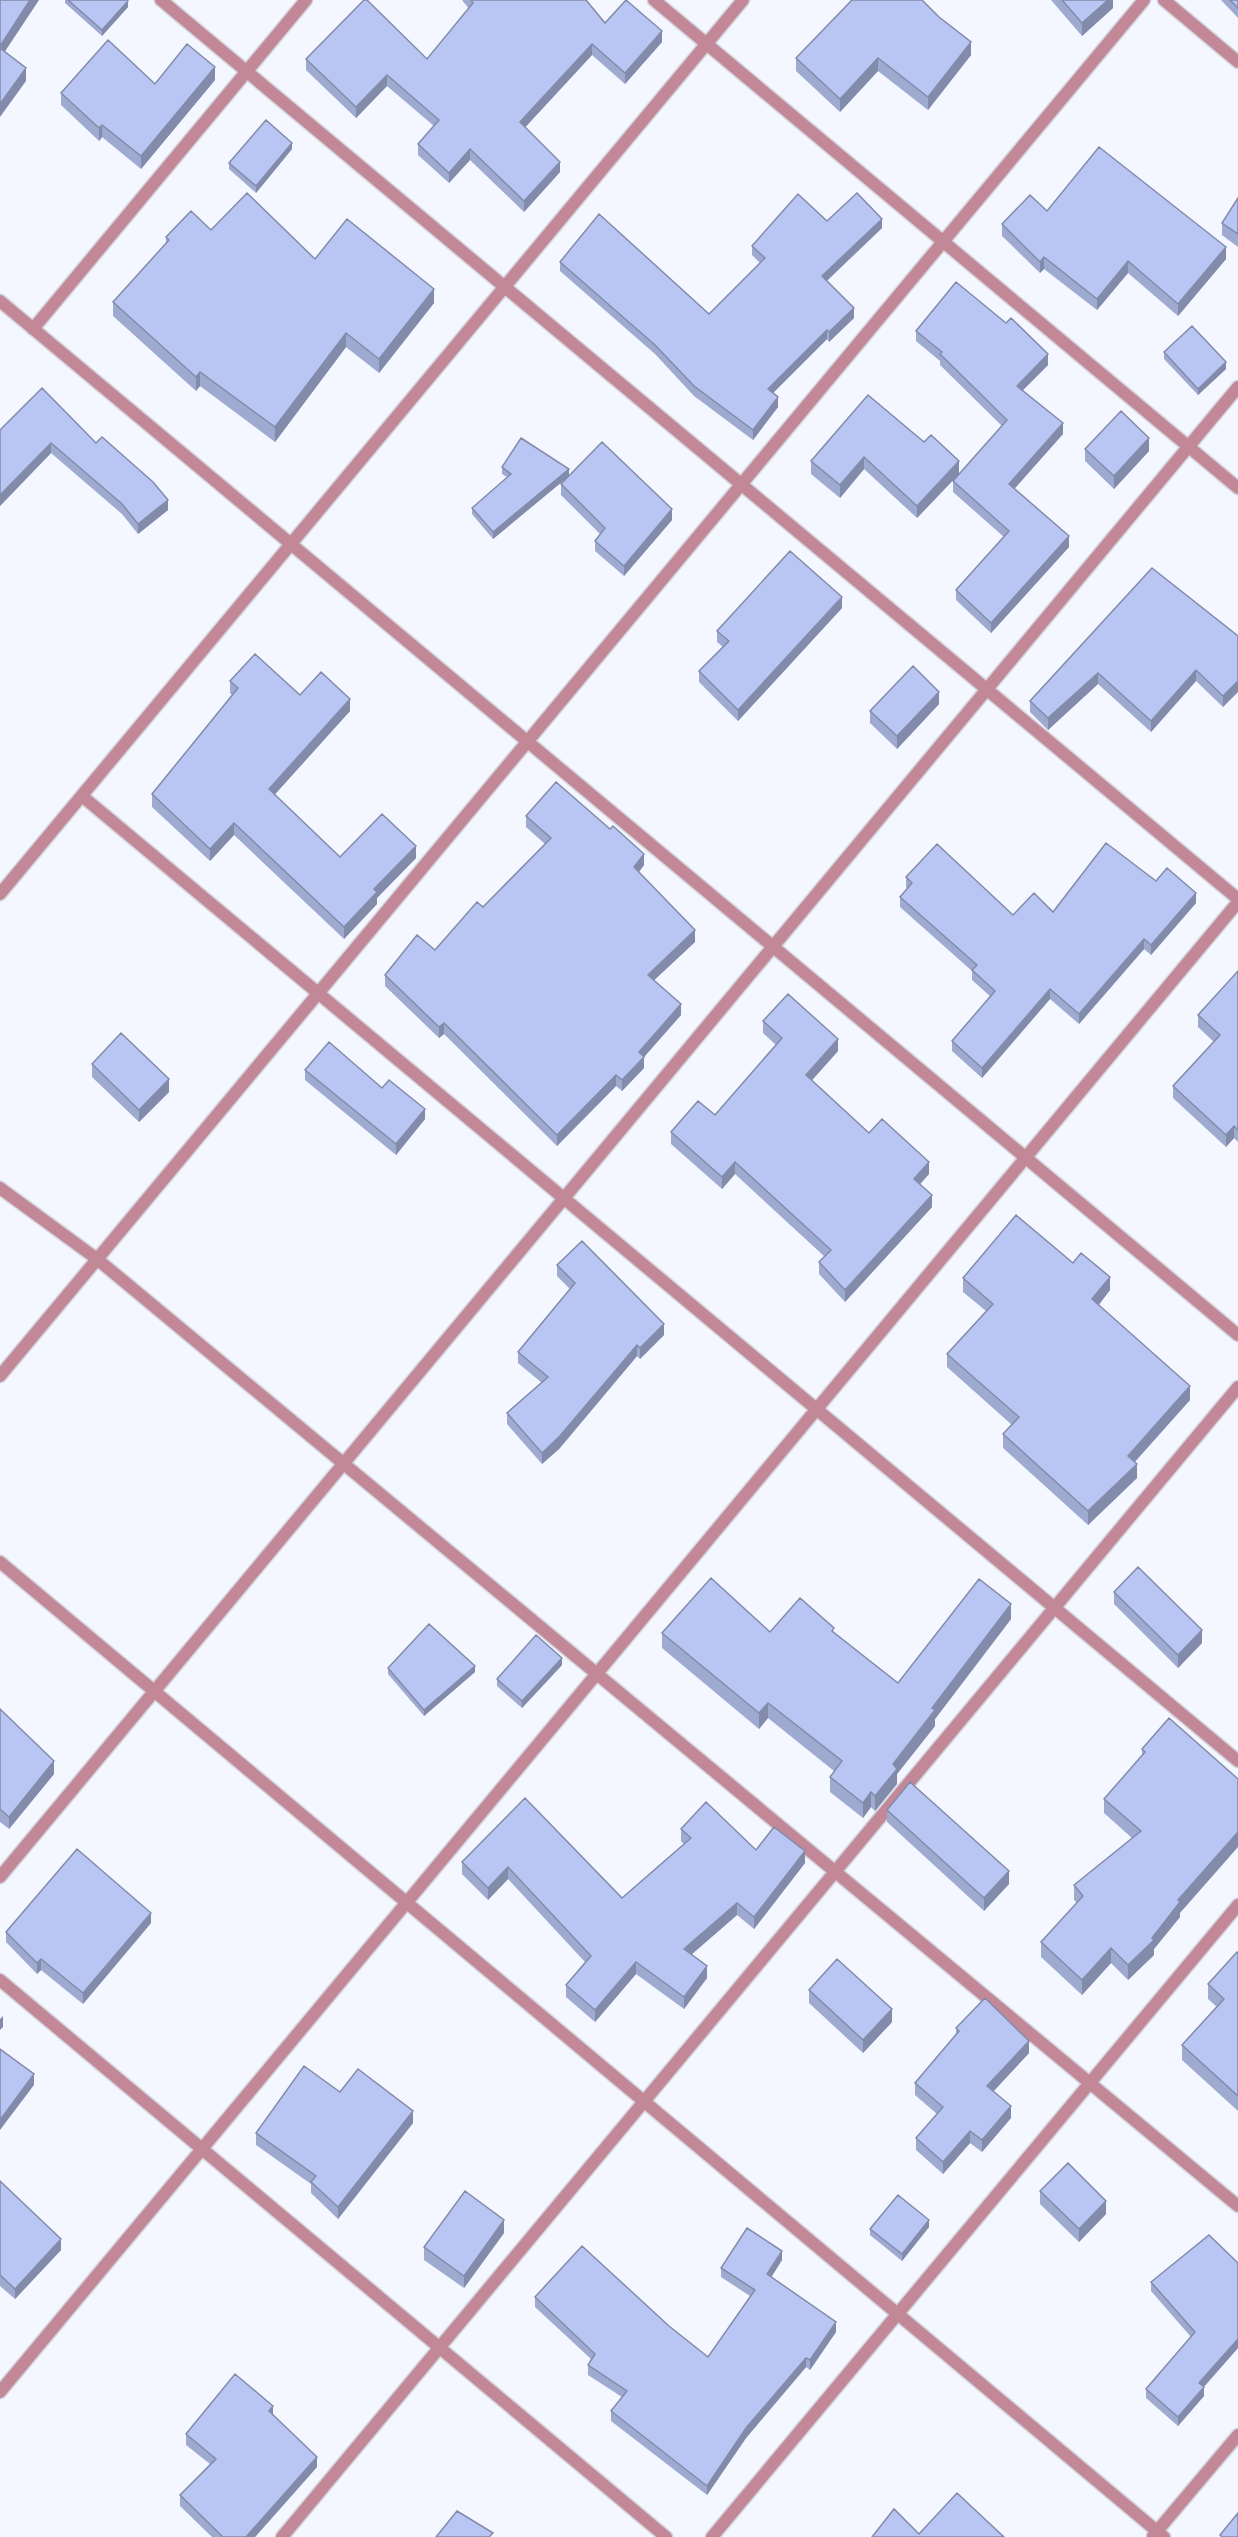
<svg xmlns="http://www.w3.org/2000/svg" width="1238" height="2537" font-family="'Playfair Display',serif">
<rect width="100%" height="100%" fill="#f4f7ff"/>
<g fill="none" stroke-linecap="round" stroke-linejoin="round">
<g stroke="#d2d4dc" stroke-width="15">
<path id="street" d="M 161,0 L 1238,899
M 654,0 L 1238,488
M 1164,0 L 1238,62
M 0,301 L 1238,1335
M 33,329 L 306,0
M 82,796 L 1238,1761
M 0,894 L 743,0
M 0,1188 L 97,1259 L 1238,2206
M 0,1376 L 1144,0
M 0,1562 L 1164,2537
M 0,1877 L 1238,387
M 0,1980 L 666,2537
M 0,2392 L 1238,902
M 1153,2536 L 1238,2435
M 282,2537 L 1238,1387
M 712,2537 L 1238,1905"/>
</g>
<use href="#street" stroke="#c38898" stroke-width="12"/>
</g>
<path fill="#9faad1" d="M 65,0 L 127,0 L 128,7 L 102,36 L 65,3 Z
M 462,0 L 586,0 L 605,23 L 662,42 L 625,84 L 592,55 L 525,127 L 560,172 L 524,212 L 470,160 L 449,183 L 418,155 L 418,144 L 434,126 L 387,86 L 356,118 L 306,70 L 306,59 L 427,59 L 469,9 Z
M 1051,0 L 1113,0 L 1113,8 L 1082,36 Z
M 1221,0 L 1238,0 L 1238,18 Z
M 971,55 L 928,110 L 878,71 L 840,112 L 796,71 L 796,58 Z
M 215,80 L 141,169 L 102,137 L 99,141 L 61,105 L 61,93 L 155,84 Z
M 292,149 L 256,193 L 229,169 L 229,163 Z
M 1238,198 L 1238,247 L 1222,235 L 1222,223 Z
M 1047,211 L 1226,259 L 1178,316 L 1128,273 L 1097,310 L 1044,269 L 1040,273 L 1002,236 L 1002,224 Z
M 827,221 L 882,228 L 827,281 L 854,318 L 829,342 L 827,339 L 773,393 L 778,407 L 753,440 L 694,396 L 655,354 L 560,271 L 560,262 L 709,314 L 760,263 L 752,255 L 752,246 Z
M 211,230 L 315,259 L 434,303 L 379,373 L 346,347 L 275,442 L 200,386 L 196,391 L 113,316 L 113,302 L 166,244 L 166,237 Z
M 916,331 L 1048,365 L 1023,390 L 1063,434 L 1014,489 L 1069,547 L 991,633 L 956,600 L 956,590 L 1004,537 L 953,492 L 953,481 L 1002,426 L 940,365 L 940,361 L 916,341 Z
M 1164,352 L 1226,369 L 1198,395 L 1164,359 Z
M 868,395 L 959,474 L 917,518 L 864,469 L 840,498 L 811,474 L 811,461 Z
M 0,430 L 96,443 L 168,510 L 138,534 L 122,514 L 51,453 L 0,506 Z
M 1085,449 L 1149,451 L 1114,489 L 1085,461 Z
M 502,467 L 569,476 L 493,539 L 472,514 L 472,508 L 507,477 L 502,474 Z
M 561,484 L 672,520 L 624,576 L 595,551 L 595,541 L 600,534 L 561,495 Z
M 1152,568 L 1238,636 L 1223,707 L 1196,681 L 1151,732 L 1098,684 L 1048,730 L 1030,712 L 1030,701 Z
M 842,608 L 738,721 L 699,682 L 699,671 L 723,647 L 717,642 L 717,631 Z
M 230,681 L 300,695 L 350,711 L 274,795 L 340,857 L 416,858 L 377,898 L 377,904 L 344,939 L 234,835 L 210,861 L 152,807 L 152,794 L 232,695 L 230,693 Z
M 939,704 L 897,749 L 870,723 L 870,711 Z
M 526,816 L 644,865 L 639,872 L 695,942 L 654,980 L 681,1015 L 644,1057 L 644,1068 L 622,1091 L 616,1086 L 557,1146 L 444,1034 L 439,1038 L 385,986 L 385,975 L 435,950 L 483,907 L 545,844 L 526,827 Z
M 906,877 L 1013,915 L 1053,912 L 1156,881 L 1196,903 L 1151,955 L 1144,949 L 1079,1024 L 1050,999 L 982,1078 L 952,1051 L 952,1041 L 991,997 L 972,980 L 972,971 L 900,907 L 900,897 L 907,889 L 906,887 Z
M 1238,971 L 1238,1142 L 1234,1138 L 1226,1147 L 1173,1098 L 1173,1086 L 1214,1042 L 1198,1027 L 1198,1015 Z
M 763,1021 L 838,1051 L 812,1080 L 869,1133 L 929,1174 L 920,1184 L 932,1207 L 845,1302 L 819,1274 L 819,1262 L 825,1257 L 735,1174 L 722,1189 L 671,1144 L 671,1132 L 715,1115 L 776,1045 L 763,1033 Z
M 92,1064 L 169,1092 L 139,1122 L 92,1077 Z
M 305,1070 L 382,1088 L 425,1119 L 396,1155 L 305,1080 Z
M 1073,1263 L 1110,1290 L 1099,1305 L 1190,1400 L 1135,1462 L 1137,1478 L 1088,1525 L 1003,1448 L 1003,1434 L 1012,1425 L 947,1367 L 947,1354 L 986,1311 L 963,1292 L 963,1278 Z
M 557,1265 L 664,1335 L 640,1359 L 637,1356 L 559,1449 L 542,1464 L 507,1424 L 507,1413 L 542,1383 L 518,1363 L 518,1352 L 570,1289 L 557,1276 Z
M 1114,1592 L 1202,1643 L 1178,1668 L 1114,1604 Z
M 1011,1619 L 935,1719 L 935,1726 L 897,1774 L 897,1784 L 875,1811 L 871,1807 L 863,1818 L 830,1792 L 830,1777 L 834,1771 L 768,1718 L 759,1729 L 662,1648 L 662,1633 L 770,1632 L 834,1633 L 898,1683 Z
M 562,1665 L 522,1708 L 497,1686 L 497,1679 Z
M 388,1668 L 475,1672 L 424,1716 L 388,1674 Z
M 0,1709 L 54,1774 L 9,1829 L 0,1822 Z
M 1169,1718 L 1180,1917 L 1154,1949 L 1154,1955 L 1128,1980 L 1111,1963 L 1082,1995 L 1041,1957 L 1041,1942 L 1077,1903 L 1074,1900 L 1074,1885 L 1132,1838 L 1104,1813 L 1104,1799 L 1142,1756 L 1142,1749 Z
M 525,1798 L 622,1898 L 684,1844 L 681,1841 L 681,1829 L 805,1863 L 754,1929 L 737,1915 L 692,1954 L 707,1978 L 684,2009 L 636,1974 L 595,2022 L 566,1997 L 566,1985 L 585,1962 L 508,1879 L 488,1900 L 462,1874 L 462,1862 Z
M 887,1810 L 1009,1884 L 984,1911 L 887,1822 Z
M 151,1923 L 83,2004 L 41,1970 L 37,1974 L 6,1942 L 6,1932 Z
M 1238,1953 L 1238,2111 L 1182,2060 L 1182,2045 L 1217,2007 L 1208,1999 L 1208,1984 Z
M 809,1990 L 892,2022 L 863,2053 L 809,2003 Z
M 956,2028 L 1029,2053 L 994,2091 L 1011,2118 L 982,2152 L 970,2143 L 943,2174 L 916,2150 L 916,2138 L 937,2114 L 915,2095 L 915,2083 L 956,2034 Z
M 340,2092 L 413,2123 L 338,2219 L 311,2193 L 311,2184 L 256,2145 L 256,2133 Z
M 0,2181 L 61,2250 L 15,2299 L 0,2286 Z
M 1040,2191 L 1106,2214 L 1079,2242 L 1040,2204 Z
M 929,2227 L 902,2261 L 870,2235 L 870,2229 Z
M 504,2233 L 464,2288 L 424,2260 L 424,2247 Z
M 782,2260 L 771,2277 L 836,2332 L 810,2370 L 806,2367 L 746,2438 L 707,2495 L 611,2421 L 611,2411 L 622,2397 L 588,2375 L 588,2365 L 591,2359 L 535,2307 L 535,2297 L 669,2326 L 708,2357 L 750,2296 L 721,2277 L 721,2268 Z
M 1238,2263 L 1238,2348 L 1204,2387 L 1204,2396 L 1178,2426 L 1146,2398 L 1146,2389 L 1191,2337 L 1151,2291 L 1151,2282 Z
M 273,2415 L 317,2467 L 255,2537 L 212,2537 L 180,2506 L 180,2495 L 210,2464 L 186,2445 L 186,2434 Z"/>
<path fill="#828baa" d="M 30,0 L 39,0 L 0,59 L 0,46 Z
M 1108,0 L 1113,0 L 1113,8 L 1082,36 L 1082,23 Z
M 128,1 L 128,7 L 102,36 L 102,30 Z
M 662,31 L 662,42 L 625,84 L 625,73 Z
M 971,42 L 971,55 L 928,110 L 928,97 Z
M 592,44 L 592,55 L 520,133 L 520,122 Z
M 878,58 L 878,71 L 840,112 L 840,99 Z
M 215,67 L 215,80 L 141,169 L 141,156 Z
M 26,68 L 26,81 L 0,117 L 0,104 Z
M 387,75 L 387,86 L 356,118 L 356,107 Z
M 102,125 L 102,137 L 99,141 L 99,128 Z
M 292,143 L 292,149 L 256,193 L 256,186 Z
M 470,149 L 470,160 L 449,183 L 449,173 Z
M 560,162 L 560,172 L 524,212 L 524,201 Z
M 882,219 L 882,228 L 822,285 L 822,276 Z
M 1226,247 L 1226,259 L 1178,316 L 1178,304 Z
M 1044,257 L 1044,269 L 1040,273 L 1040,262 Z
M 1128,261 L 1128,273 L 1097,310 L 1097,299 Z
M 434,289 L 434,303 L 379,373 L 379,359 Z
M 854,308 L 854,318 L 829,342 L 829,332 Z
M 827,330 L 827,339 L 768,398 L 768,389 Z
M 346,333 L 346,347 L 275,442 L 275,427 Z
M 1048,354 L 1048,365 L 1017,396 L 1017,386 Z
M 1226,362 L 1226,369 L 1198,395 L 1198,389 Z
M 200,372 L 200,386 L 196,391 L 196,377 Z
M 778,397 L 778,407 L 753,440 L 753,430 Z
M 1063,423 L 1063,434 L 1009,495 L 1009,484 Z
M 1149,438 L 1149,451 L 1114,489 L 1114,476 Z
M 51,443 L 51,453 L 0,506 L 0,495 Z
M 864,457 L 864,469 L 840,498 L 840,485 Z
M 959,461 L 959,474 L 917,518 L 917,506 Z
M 569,469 L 569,476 L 493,539 L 493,532 Z
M 168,500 L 168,510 L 138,534 L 138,524 Z
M 672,509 L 672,520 L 624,576 L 624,566 Z
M 1069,536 L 1069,547 L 991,633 L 991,623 Z
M 842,597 L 842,608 L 738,721 L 738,710 Z
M 1196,670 L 1196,681 L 1151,732 L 1151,721 Z
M 1098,673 L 1098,684 L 1048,730 L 1048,718 Z
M 1238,681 L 1238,692 L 1223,707 L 1223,696 Z
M 939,692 L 939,704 L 897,749 L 897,736 Z
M 350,699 L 350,711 L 269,801 L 269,789 Z
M 234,823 L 234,835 L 210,861 L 210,849 Z
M 416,846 L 416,858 L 377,898 L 377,904 L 344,939 L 344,927 L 374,889 Z
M 644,854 L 644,865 L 634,878 L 634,867 Z
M 1196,893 L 1196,903 L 1151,955 L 1151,945 Z
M 695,930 L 695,942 L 648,986 L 648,975 Z
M 1144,939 L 1144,949 L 1079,1024 L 1079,1014 Z
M 1050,989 L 1050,999 L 982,1078 L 982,1068 Z
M 681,1004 L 681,1015 L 644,1057 L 644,1068 L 622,1091 L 622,1080 L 639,1052 Z
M 444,1023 L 444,1034 L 439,1038 L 439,1027 Z
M 838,1039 L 838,1051 L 806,1087 L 806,1075 Z
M 616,1075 L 616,1086 L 557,1146 L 557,1135 Z
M 169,1079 L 169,1092 L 139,1122 L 139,1110 Z
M 425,1109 L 425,1119 L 396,1155 L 396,1144 Z
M 1234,1126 L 1234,1138 L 1226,1147 L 1226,1135 Z
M 735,1162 L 735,1174 L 722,1189 L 722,1177 Z
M 929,1162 L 929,1174 L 914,1191 L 914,1179 Z
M 932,1195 L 932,1207 L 845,1302 L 845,1290 Z
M 1110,1277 L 1110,1290 L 1092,1313 L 1092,1299 Z
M 664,1324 L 664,1335 L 640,1359 L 640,1348 Z
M 637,1345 L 637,1356 L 559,1449 L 542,1464 L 542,1453 Z
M 1190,1386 L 1190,1400 L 1128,1469 L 1128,1456 Z
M 1137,1464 L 1137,1478 L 1088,1525 L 1088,1511 Z
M 1011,1604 L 1011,1619 L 935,1719 L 935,1726 L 897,1774 L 897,1784 L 875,1811 L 875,1796 L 893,1764 L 932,1708 Z
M 1202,1630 L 1202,1643 L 1178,1668 L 1178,1655 Z
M 562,1658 L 562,1665 L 522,1708 L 522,1701 Z
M 475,1666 L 475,1672 L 424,1716 L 424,1710 Z
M 768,1703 L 768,1718 L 759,1729 L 759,1713 Z
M 54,1761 L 54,1774 L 9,1829 L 9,1817 Z
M 871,1792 L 871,1807 L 863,1818 L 863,1803 Z
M 1238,1832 L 1238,1847 L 1180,1913 L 1180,1917 L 1154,1949 L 1154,1955 L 1128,1980 L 1128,1965 L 1152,1938 L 1178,1900 Z
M 805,1851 L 805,1863 L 754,1929 L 754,1917 Z
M 508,1867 L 508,1879 L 488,1900 L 488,1888 Z
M 1009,1871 L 1009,1884 L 984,1911 L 984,1898 Z
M 737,1903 L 737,1915 L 684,1961 L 684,1949 Z
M 151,1913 L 151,1923 L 83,2004 L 83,1993 Z
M 1111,1948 L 1111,1963 L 1082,1995 L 1082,1980 Z
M 41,1959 L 41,1970 L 37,1974 L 37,1963 Z
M 636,1962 L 636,1974 L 595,2022 L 595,2010 Z
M 707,1966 L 707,1978 L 684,2009 L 684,1997 Z
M 892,2009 L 892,2022 L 863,2053 L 863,2040 Z
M 3,2016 L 3,2027 L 0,2030 L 0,2019 Z
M 1029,2041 L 1029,2053 L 987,2098 L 987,2086 Z
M 34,2074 L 34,2085 L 0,2130 L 0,2120 Z
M 1011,2106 L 1011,2118 L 982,2152 L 982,2140 Z
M 413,2111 L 413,2123 L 338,2219 L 338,2207 Z
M 970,2131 L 970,2143 L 943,2174 L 943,2162 Z
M 1106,2201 L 1106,2214 L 1079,2242 L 1079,2229 Z
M 504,2220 L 504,2233 L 464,2288 L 464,2276 Z
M 929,2220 L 929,2227 L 902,2261 L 902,2254 Z
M 61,2239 L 61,2250 L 15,2299 L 15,2289 Z
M 782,2251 L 782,2260 L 767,2284 L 767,2274 Z
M 836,2322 L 836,2332 L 810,2370 L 810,2360 Z
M 1238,2339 L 1238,2348 L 1199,2392 L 1199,2383 Z
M 806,2358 L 806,2367 L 746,2438 L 707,2495 L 707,2486 L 746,2428 Z
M 1204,2387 L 1204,2396 L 1178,2426 L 1178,2417 Z
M 273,2406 L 273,2416 L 269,2411 Z
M 317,2457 L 317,2467 L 255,2537 L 246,2537 Z"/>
<path fill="#b9c6f3" stroke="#828baa" stroke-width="1.5" d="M 0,0 L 30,0 L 0,46 Z
M 68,0 L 127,0 L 128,1 L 102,30 Z
M 364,0 L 367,0 L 427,59 L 473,3 L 471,0 L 586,0 L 605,23 L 626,0 L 662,31 L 625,73 L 592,44 L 520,122 L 560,162 L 524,201 L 470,149 L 449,173 L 418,144 L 439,120 L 387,75 L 356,107 L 306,59 Z
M 852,0 L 922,0 L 939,17 L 971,42 L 928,97 L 878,58 L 840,99 L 796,58 Z
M 1062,0 L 1108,0 L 1082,23 Z
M 1230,0 L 1238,0 L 1238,8 Z
M 108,40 L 155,84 L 187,44 L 215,67 L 141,156 L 102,125 L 99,128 L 61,93 Z
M 0,48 L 26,68 L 0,104 Z
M 266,120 L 292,143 L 256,186 L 229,163 Z
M 1099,147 L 1226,247 L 1178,304 L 1128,261 L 1097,299 L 1044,257 L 1040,262 L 1002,224 L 1030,195 L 1047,211 Z
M 247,193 L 315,259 L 347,219 L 434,289 L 379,359 L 346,333 L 275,427 L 200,372 L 196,377 L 113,302 L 169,240 L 166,237 L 191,211 L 211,230 Z
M 857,193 L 882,219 L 822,276 L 854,308 L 829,332 L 827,330 L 768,389 L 778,397 L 753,430 L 694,386 L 655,345 L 560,262 L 599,214 L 709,314 L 765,258 L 752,246 L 798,194 L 827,221 Z
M 1238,198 L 1238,234 L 1222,223 Z
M 956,282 L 1006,323 L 1011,318 L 1048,354 L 1017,386 L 1063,423 L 1009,484 L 1069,536 L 991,623 L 956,590 L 1009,531 L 953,481 L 1007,420 L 940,354 L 942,352 L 916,331 Z
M 1192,326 L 1226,362 L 1198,389 L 1164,352 Z
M 42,388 L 96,443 L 102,437 L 153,482 L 168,500 L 138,524 L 122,504 L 51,443 L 0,495 L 0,430 Z
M 868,395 L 924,442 L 931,435 L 959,461 L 917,506 L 864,457 L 840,485 L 811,461 Z
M 1121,411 L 1149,438 L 1114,476 L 1085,449 Z
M 521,438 L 569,469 L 493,532 L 472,508 L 511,474 L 502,467 Z
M 602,442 L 672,509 L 624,566 L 595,541 L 605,528 L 561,484 Z
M 790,551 L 842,597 L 738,710 L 699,671 L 729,641 L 717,631 Z
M 1152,568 L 1238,636 L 1238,681 L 1223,696 L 1196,670 L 1151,721 L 1098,673 L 1048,718 L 1030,701 Z
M 255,654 L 300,695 L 321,672 L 350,699 L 269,789 L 340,857 L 382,814 L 416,846 L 374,889 L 377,892 L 344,927 L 234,823 L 210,849 L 152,794 L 238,688 L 230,681 Z
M 913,666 L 939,692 L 897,736 L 870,711 Z
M 556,782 L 610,829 L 613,826 L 644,854 L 634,867 L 695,930 L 648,975 L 681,1004 L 639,1052 L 644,1057 L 622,1080 L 616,1075 L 557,1135 L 444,1023 L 439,1027 L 385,975 L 417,935 L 435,950 L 477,902 L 483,907 L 551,838 L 526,816 Z
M 1106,843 L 1156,881 L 1167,868 L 1196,893 L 1151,945 L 1144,939 L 1079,1014 L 1050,989 L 982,1068 L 952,1041 L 995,991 L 972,970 L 977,965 L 900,897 L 912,883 L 906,877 L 937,844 L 1013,915 L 1034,893 L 1053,912 Z
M 1238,971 L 1238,1130 L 1234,1126 L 1226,1135 L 1173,1086 L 1220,1035 L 1198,1015 Z
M 788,994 L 838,1039 L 806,1075 L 869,1133 L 882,1119 L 929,1162 L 914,1179 L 932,1195 L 845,1290 L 819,1262 L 831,1250 L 735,1162 L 722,1177 L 671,1132 L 698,1101 L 715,1115 L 782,1038 L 763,1021 Z
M 121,1033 L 169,1079 L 139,1110 L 92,1064 Z
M 329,1042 L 382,1088 L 389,1080 L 425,1109 L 396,1144 L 305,1070 Z
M 1016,1215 L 1073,1263 L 1081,1253 L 1110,1277 L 1092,1299 L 1190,1386 L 1128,1456 L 1137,1464 L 1088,1511 L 1003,1434 L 1019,1417 L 947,1354 L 993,1304 L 963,1278 Z
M 582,1241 L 664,1324 L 640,1348 L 637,1345 L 559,1437 L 542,1453 L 507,1413 L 548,1377 L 518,1352 L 575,1283 L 557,1265 Z
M 1138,1567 L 1202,1630 L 1178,1655 L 1114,1592 Z
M 711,1578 L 770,1632 L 800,1598 L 834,1628 L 832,1631 L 898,1683 L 979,1579 L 1011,1604 L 932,1708 L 935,1710 L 893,1764 L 897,1769 L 875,1796 L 871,1792 L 863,1803 L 830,1777 L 842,1761 L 768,1703 L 759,1713 L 662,1633 Z
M 429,1624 L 475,1666 L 424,1710 L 388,1668 Z
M 536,1635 L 562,1658 L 522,1701 L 497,1679 Z
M 0,1709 L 54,1761 L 9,1817 L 0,1809 Z
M 1169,1718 L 1238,1779 L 1238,1832 L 1178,1900 L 1180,1902 L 1152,1938 L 1154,1940 L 1128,1965 L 1111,1948 L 1082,1980 L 1041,1942 L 1083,1896 L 1074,1885 L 1141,1831 L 1104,1799 L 1145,1752 L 1142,1749 Z
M 910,1782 L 1009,1871 L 984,1898 L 887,1810 Z
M 525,1798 L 622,1898 L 691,1838 L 681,1829 L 706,1802 L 756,1850 L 774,1827 L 805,1851 L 754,1917 L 737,1903 L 684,1949 L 707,1966 L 684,1997 L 636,1962 L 595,2010 L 566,1985 L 591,1956 L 508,1867 L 488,1888 L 462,1862 Z
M 77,1849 L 151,1913 L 83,1993 L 41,1959 L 37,1963 L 6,1932 Z
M 1237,1952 L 1238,1953 L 1238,2096 L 1182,2045 L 1224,1999 L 1208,1984 Z
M 837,1959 L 892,2009 L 863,2040 L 809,1990 Z
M 985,1998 L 1029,2041 L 987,2086 L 1011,2106 L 982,2140 L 970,2131 L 943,2162 L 916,2138 L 943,2107 L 915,2083 L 959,2031 L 956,2028 Z
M 0,2049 L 34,2074 L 0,2120 Z
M 304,2066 L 340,2092 L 358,2069 L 413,2111 L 338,2207 L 311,2182 L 316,2176 L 256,2133 Z
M 1068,2163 L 1106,2201 L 1079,2229 L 1040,2191 Z
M 0,2181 L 61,2239 L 15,2289 L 0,2275 Z
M 465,2191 L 504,2220 L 464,2276 L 424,2247 Z
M 898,2195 L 929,2220 L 902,2254 L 870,2229 Z
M 747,2228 L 782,2251 L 767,2274 L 836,2322 L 810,2360 L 806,2358 L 746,2428 L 707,2486 L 611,2411 L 627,2391 L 588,2365 L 595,2354 L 535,2297 L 582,2246 L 669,2326 L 708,2357 L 755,2290 L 721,2268 Z
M 1209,2235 L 1238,2263 L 1238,2339 L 1199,2383 L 1204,2387 L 1178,2417 L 1146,2389 L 1195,2332 L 1151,2282 Z
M 235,2374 L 273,2406 L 269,2411 L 317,2457 L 246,2537 L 223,2537 L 180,2495 L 216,2459 L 186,2434 Z
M 957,2493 L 1004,2537 L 872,2537 L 894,2509 L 919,2534 Z
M 457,2511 L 493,2533 L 489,2537 L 436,2537 Z
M 1238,2513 L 1238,2537 L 1222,2537 L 1220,2535 Z"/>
</svg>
